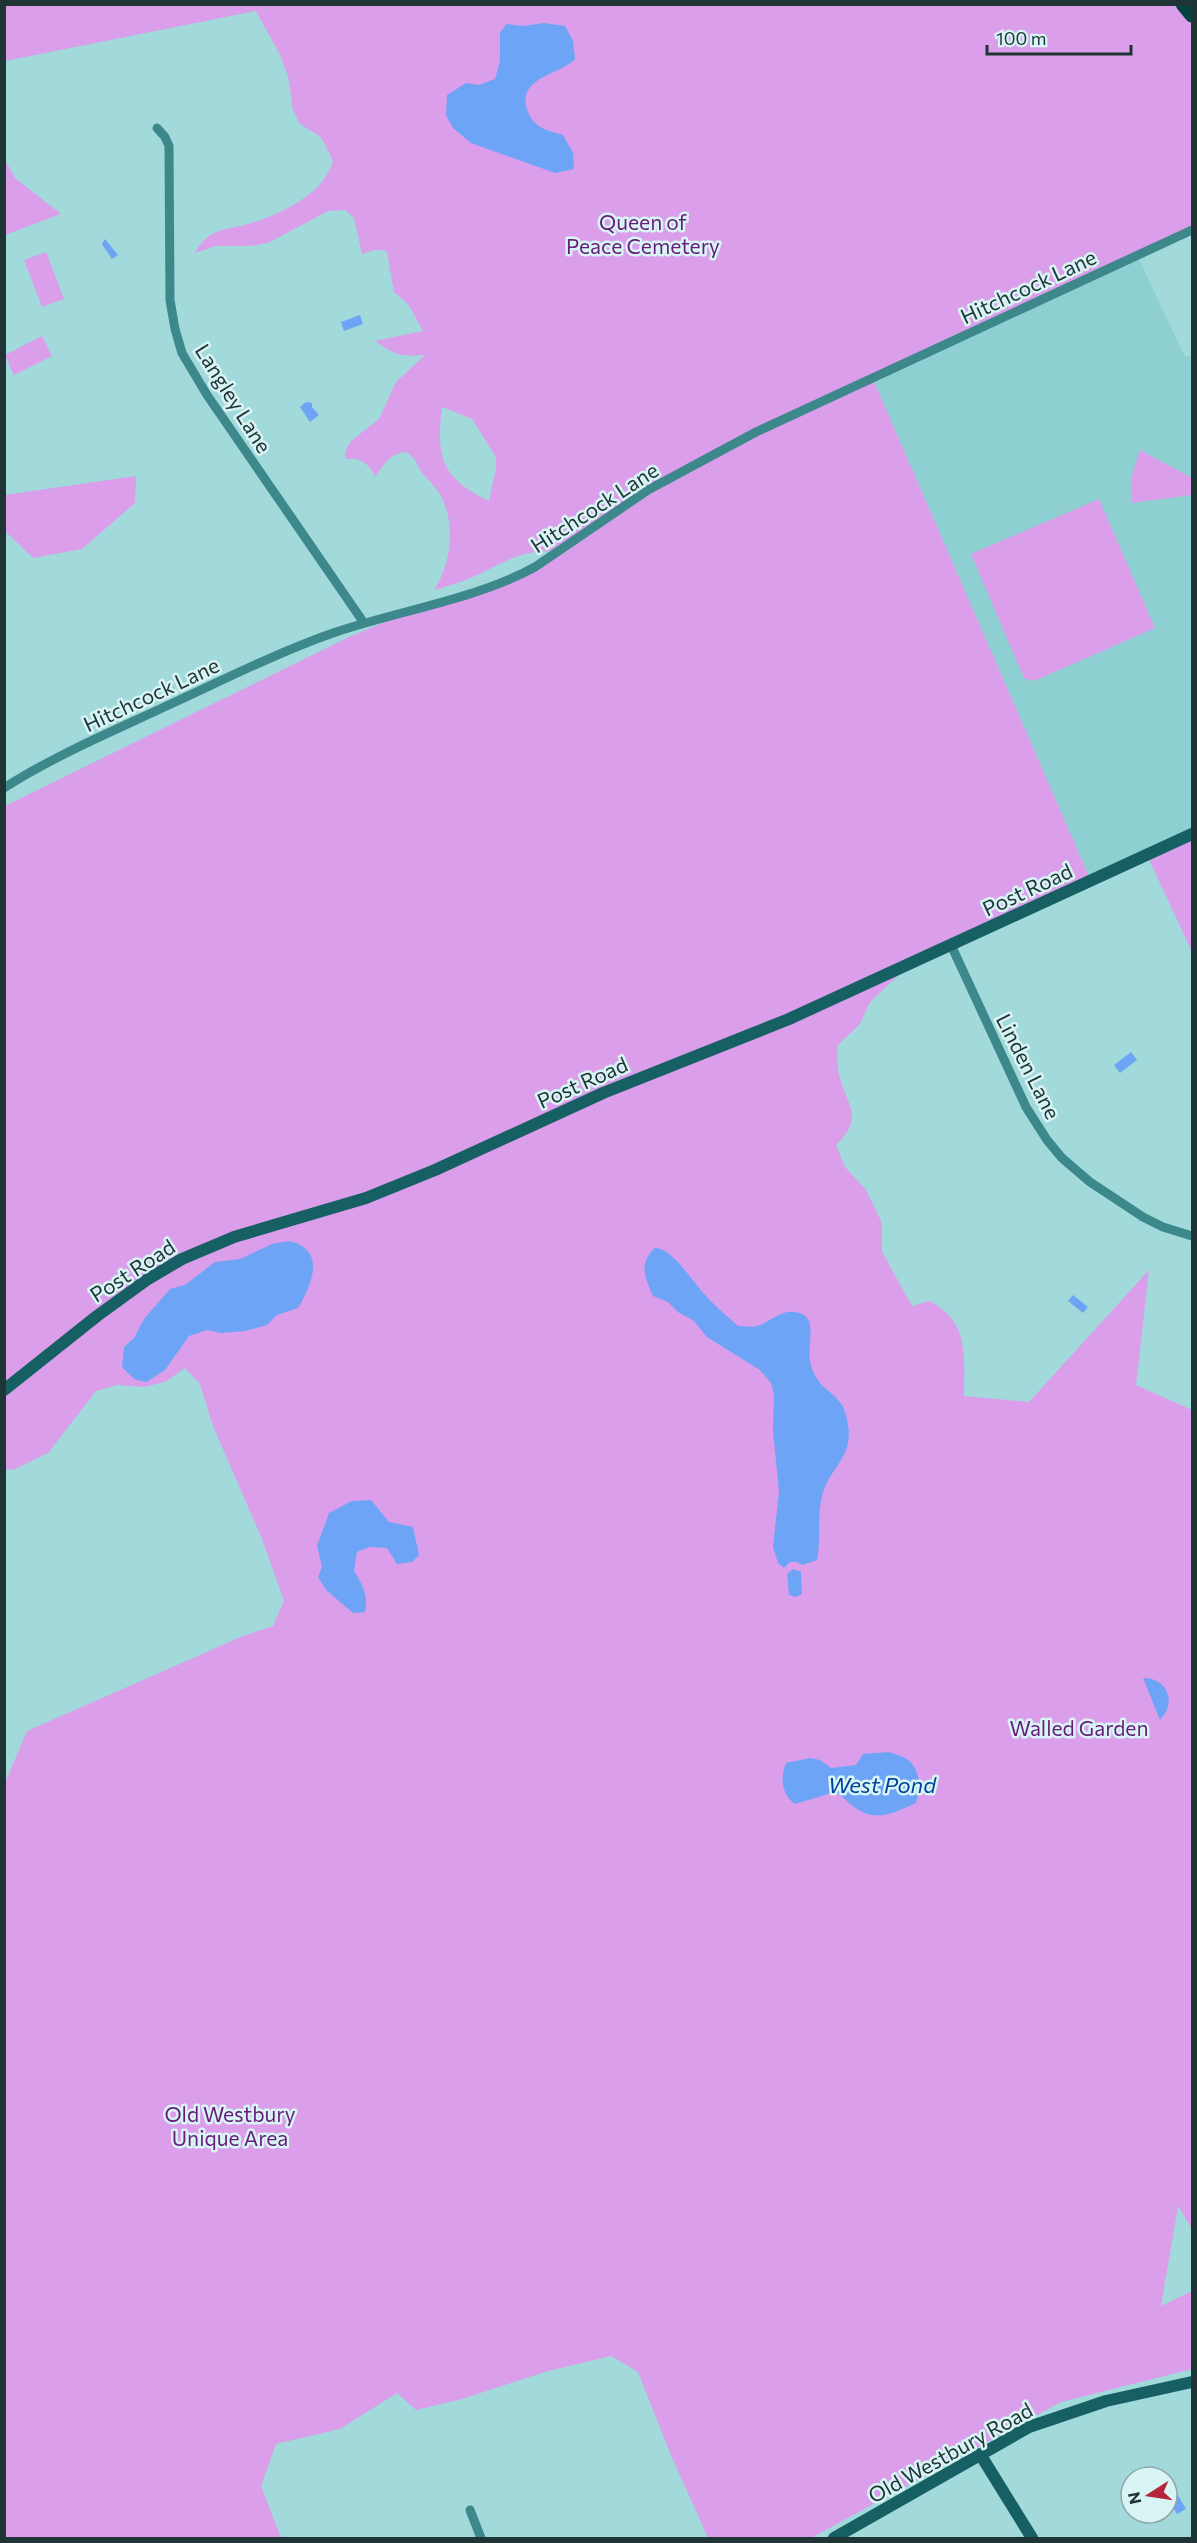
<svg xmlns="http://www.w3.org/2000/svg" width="1197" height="2543" font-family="Commissioner,sans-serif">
<rect width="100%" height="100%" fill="#a2d9db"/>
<path fill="#8ed0d2" d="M 1137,255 L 1185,357 L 1192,355 L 1192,833 L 1091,881 L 872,377 Z"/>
<path fill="#da9eeb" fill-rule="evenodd" d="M 1183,4 L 1192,15 L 1192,230 L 872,377 L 1091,881 L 910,964 L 870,1002 L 860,1024 L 837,1046 C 838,1056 837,1066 839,1075 C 847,1106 865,1117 836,1145 L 845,1167 L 866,1190 L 882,1223 L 882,1252 L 912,1306 L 929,1301 C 970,1321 964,1357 964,1396 L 1029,1402 L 1149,1270 L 1136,1385 L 1192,1410 L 1192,2229 L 1178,2206 L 1161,2306 L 1192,2291 L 1192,2369 L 1061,2402 L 811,2538 L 708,2538 L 670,2453 L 638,2372 L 611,2356 L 548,2371 L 462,2399 L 416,2410 L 397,2393 L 340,2429 L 276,2444 L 261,2486 L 281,2538 L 5,2538 L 5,1783 L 27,1731 L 243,1636 L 273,1626 L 284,1601 L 262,1539 L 213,1426 L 200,1384 L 185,1368 L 165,1382 L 144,1387 L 117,1385 L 96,1391 L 48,1453 L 13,1470 L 5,1469 L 5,806 L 351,636 L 415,610 L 481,590 L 556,552 C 525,548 502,563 475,576 C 462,582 448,586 434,590 C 451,564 456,525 441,496 C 436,487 429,481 423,474 C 417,466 416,457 406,452 C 390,454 384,463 376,477 C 368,463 361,457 345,459 L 345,452 L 351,441 L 379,419 L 396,382 L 425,355 C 403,357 394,355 375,341 L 423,331 L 408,304 L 394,292 L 387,252 C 379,248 371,251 362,254 L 354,218 L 345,210 L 328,211 L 268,243 L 250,246 L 216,246 L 195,253 C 210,225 229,231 255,222 C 285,212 324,193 333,161 L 321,137 L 300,124 L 293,110 L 288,76 L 280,55 L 256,11 L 5,61 L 4,5 ZM 442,407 L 472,419 L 496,457 L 496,468 L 489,501 C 441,478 436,458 442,407 ZM 134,1338 L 181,1347 L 165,1370 L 146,1382 L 124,1347 Z
M 5,160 L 15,178 L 61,214 L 5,235 Z
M 46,252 L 64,299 L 42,307 L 24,260 Z
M 42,336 L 52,356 L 14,375 L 5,355 Z
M 1140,450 L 1192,478 L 1192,495 L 1131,503 L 1132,475 Z
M 136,476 L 135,503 L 82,549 L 33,558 L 5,531 L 5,495 Z
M 1099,499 L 1155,628 L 1034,681 L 1024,678 L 971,554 Z
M 1192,833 L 1192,952 L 1147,855 Z"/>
<path fill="#6ea4f6" d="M 544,23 L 565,26 L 573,41 L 575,59 C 560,75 517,77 527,109 C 533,128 546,130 563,135 L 573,153 L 574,169 L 555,173 L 471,143 L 453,128 L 446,115 L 447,95 L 466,83 L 479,85 L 495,79 L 500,61 L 500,33 L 506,24 L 523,26 Z
M 105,239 L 118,255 L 112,259 L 102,244 Z
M 360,315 L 363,324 L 344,331 L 341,322 Z
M 306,402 L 312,403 L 312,407 L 319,415 L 310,422 L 300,407 Z
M 1131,1052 L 1137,1060 L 1120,1073 L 1114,1065 Z
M 289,1241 C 327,1249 312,1285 298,1308 L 277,1315 L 267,1325 L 245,1331 L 221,1333 L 207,1330 L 189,1336 L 165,1370 L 146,1382 L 134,1379 L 122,1367 L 124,1347 L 134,1338 L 144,1319 L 170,1289 L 185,1285 L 215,1262 L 240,1259 L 272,1244 Z
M 655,1248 C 673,1248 694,1284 706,1296 C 716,1307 727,1316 738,1326 C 744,1326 754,1328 760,1325 C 776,1319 783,1307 802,1314 C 817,1320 807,1348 810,1361 C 816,1392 839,1391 845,1412 C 860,1459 827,1464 821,1501 C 817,1520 821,1540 817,1560 L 802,1565 L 797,1562 L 790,1562 L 784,1568 L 778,1563 L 773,1547 L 779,1491 L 773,1431 L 774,1395 L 771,1383 L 760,1370 L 707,1337 L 694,1321 L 678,1312 L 668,1302 L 653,1296 C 645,1278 638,1263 655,1248 Z
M 1073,1295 L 1088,1307 L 1083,1313 L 1068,1301 Z
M 371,1500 L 389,1522 L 413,1527 L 419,1555 L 412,1562 L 397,1564 L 387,1548 L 369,1547 L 357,1552 L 354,1571 C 362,1584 369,1596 365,1612 L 353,1613 L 326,1590 L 318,1577 L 322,1567 L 317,1546 L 329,1513 L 352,1501 Z
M 793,1569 L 801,1572 L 802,1594 L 796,1597 L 789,1595 L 787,1574 Z
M 1143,1678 C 1168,1678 1177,1703 1160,1720 Z
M 889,1752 C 894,1754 903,1756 907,1759 C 921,1770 921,1789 916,1803 C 897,1811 878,1823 857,1809 C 849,1804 844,1797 835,1792 L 795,1804 C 781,1794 780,1777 786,1763 L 810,1758 L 820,1760 L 831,1768 L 856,1765 L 863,1754 Z
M 1176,2492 L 1186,2509 L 1177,2514 L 1167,2497 Z"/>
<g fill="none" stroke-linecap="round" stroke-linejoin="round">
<path stroke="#3c888b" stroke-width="9" d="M 157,128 L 165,137 L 169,146 L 170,300 L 175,329 L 182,353 L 207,395 L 364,623
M 4,788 C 57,754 118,729 175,702 C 227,678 279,652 333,633 C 397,611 477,599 535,567 L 648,490 L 756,432 L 1192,230
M 951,945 L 1026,1107 L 1047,1140 L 1062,1158 L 1090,1182 L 1143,1217 L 1163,1227 L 1192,1236
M 470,2510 L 481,2538"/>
<path stroke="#165f62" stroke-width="12" d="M 4,1390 L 97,1316 L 148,1279 L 182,1259 L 234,1237 L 366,1198 L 435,1170 L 603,1093 L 789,1019 L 1192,834
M 980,2454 L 1032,2538
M 834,2538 L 1029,2427 L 1106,2401 L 1192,2382"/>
<path stroke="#044244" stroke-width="15" d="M 1183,4 L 1192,15"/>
</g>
<g text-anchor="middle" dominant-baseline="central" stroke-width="5" stroke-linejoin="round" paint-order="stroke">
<g font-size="21" fill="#671c79" stroke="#d9f4f5">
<text x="643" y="221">Queen of<tspan x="643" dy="24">Peace Cemetery</tspan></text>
<text x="1079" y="1727">Walled Garden</text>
<text x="230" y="2113">Old Westbury<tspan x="230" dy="24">Unique Area</tspan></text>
</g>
<g font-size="21" fill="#1e3435" stroke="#d9f4f5">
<text transform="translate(1028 286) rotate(-25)">Hitchcock Lane</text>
<text transform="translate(234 398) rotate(58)">Langley Lane</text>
<text transform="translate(594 507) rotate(-33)">Hitchcock Lane</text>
<text transform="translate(151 694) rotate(-25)">Hitchcock Lane</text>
<text transform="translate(1027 889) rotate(-25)">Post Road</text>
<text transform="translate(1029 1066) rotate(63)">Linden Lane</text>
<text transform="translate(582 1082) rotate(-24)">Post Road</text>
<text transform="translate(132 1270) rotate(-33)">Post Road</text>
<text transform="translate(950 2452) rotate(-29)">Old Westbury Road</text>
</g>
<g font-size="22" font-style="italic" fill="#00439d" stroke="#d9f4f5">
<text x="882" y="1784">West Pond</text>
</g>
</g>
<rect width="1197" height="2543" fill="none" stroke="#1e3435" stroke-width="12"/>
<g transform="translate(1149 2495) rotate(258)"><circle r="28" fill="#d9f4f5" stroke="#8ea7a8" stroke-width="1.5"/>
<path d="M0-4.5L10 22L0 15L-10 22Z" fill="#b6243a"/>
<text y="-9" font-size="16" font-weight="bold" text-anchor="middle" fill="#1e3435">N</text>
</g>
<path d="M987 45v9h144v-9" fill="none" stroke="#1e3435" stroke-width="3"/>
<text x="996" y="45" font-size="18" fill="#1e3435" stroke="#d9f4f5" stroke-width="4.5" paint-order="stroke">100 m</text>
</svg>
